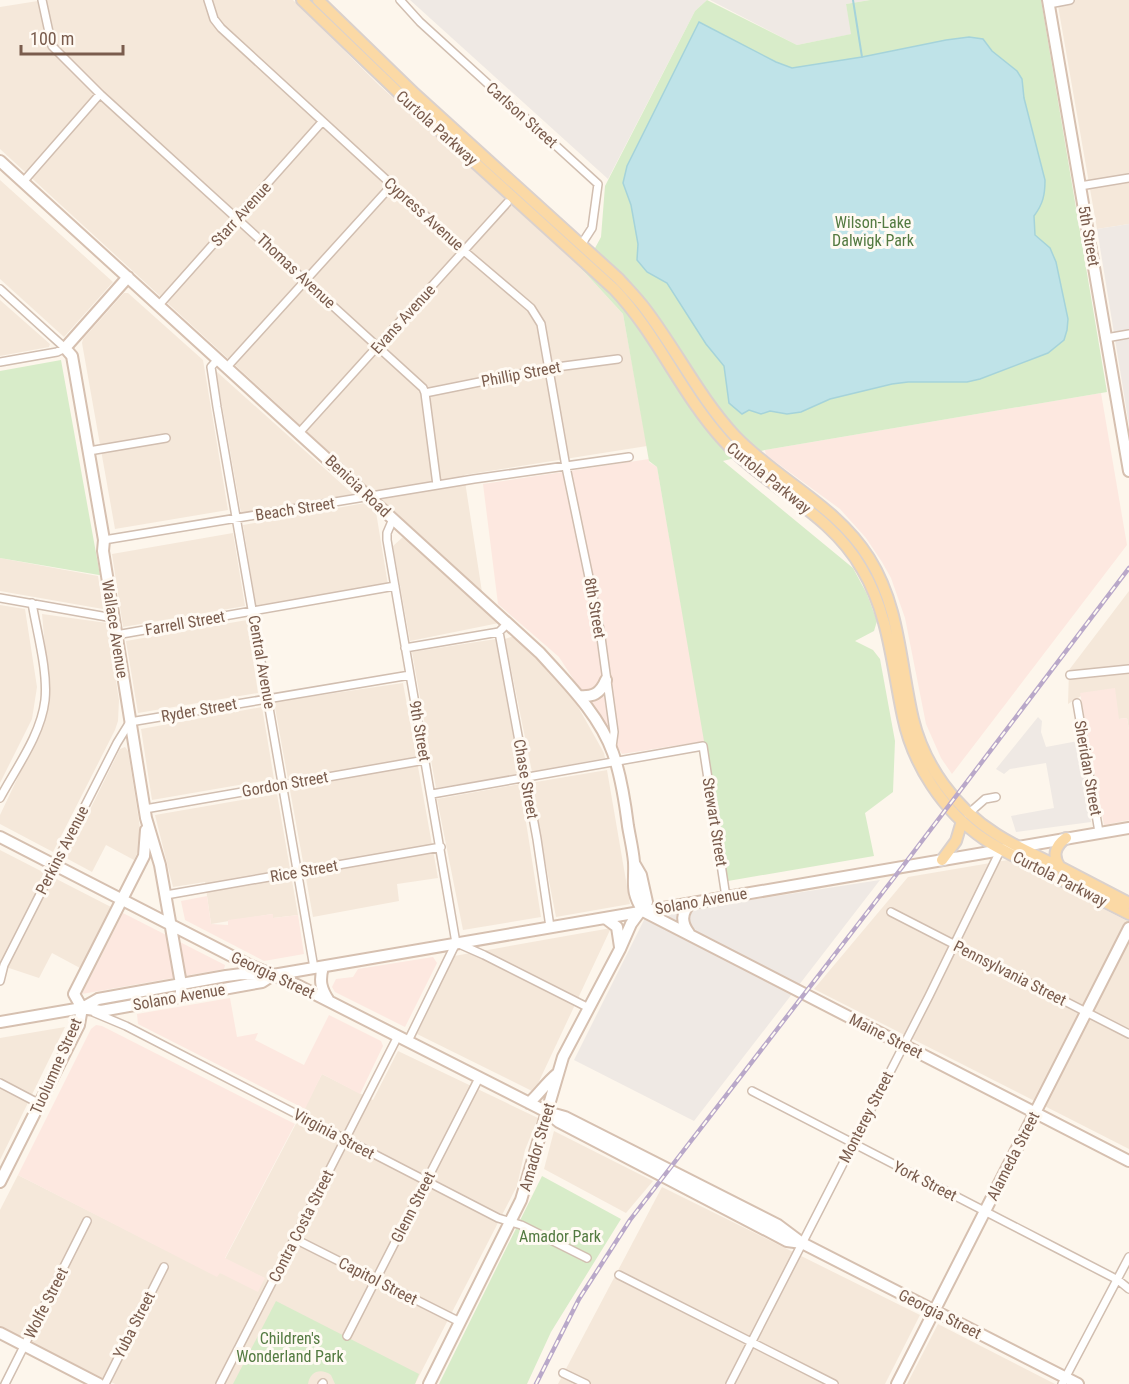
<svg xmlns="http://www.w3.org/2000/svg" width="1129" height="1384" font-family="'Roboto Condensed',sans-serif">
<rect width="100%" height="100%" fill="#fdf6ec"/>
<path fill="#f5e8da" d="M 44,0 L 293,0 L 380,86 L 579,266 L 623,314 L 647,446 L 464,475 L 482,592 L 0,149 L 0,7 Z
M 1057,0 L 1129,0 L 1129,224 L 1097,229 Z
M 0,180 L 113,282 L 64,337 L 0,279 Z
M 124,293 L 128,293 L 203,360 L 228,510 L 115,529 L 82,343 L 83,339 Z
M 0,300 L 50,344 L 49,347 L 0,356 Z
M 216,371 L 353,494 L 241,513 Z
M 365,503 L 376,512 L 388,585 L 256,606 L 243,525 Z
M 233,533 L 245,606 L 123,627 L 112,554 Z
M 403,537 L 499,623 L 410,641 L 393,546 Z
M 0,558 L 98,576 L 103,609 L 0,591 Z
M 1129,591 L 1129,730 L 1127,718 L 1119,719 L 1081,694 L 1081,696 L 1068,704 L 1069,670 Z
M 0,605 L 25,609 L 37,687 L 32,719 L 0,783 Z
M 42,614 L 107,623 L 119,700 L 118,721 L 115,730 L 53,852 L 0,824 L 0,815 L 37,737 L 49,690 Z
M 247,620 L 258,693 L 138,713 L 126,641 Z
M 514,636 L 572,696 L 604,753 L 605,758 L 532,772 L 505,639 Z
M 496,639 L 520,774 L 436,788 L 412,652 Z
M 403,683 L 438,878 L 397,884 L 399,901 L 313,917 L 274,702 Z
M 262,707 L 274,779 L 152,800 L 141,729 Z
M 125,747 L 128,751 L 141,834 L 140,847 L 134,860 L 106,845 L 92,872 L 66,858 L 120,749 Z
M 607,770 L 630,904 L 556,917 L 530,783 Z
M 520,784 L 541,917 L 463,930 L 437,799 Z
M 277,794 L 298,915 L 273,918 L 272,914 L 211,924 L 205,882 L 173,887 L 155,815 Z
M 0,850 L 111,907 L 80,968 L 52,953 L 39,978 L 0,965 Z
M 1008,860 L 1129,922 L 1129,1149 L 814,989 L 908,877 Z
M 611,928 L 534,1092 L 417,1034 L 454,956 Z
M 65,1027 L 0,1160 L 0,1038 Z
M 398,1051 L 538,1118 L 525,1150 L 517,1186 L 415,1384 L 115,1384 L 0,1327 L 0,1210 L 18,1175 L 217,1276 L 219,1273 L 264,1278 L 225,1259 L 322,1074 L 373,1100 Z
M 554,1131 L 653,1181 L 626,1213 L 544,1169 Z
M 662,1187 L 920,1315 L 885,1384 L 558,1384 Z
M 938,1324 L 1055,1384 L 907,1384 Z"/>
<path fill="#fde8e0" d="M 1101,393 L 1127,545 L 952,774 L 941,758 L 926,724 L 905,618 L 891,578 L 882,562 L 866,538 L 840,509 L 766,455 L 765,450 Z
M 649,459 L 649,462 L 657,467 L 705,741 L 622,754 L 559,657 L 498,604 L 483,484 Z
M 1115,688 L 1119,719 L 1127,718 L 1129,730 L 1129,820 L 1104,825 L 1080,693 Z
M 207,896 L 211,924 L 228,925 L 228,920 L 273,914 L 273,918 L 298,915 L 304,954 L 264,961 L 185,920 L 181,901 Z
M 123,913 L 225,965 L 224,969 L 82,994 Z
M 433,957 L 437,963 L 405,1027 L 335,992 L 332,987 L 336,979 L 353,977 L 358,969 Z
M 230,998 L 237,1037 L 258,1033 L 255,1040 L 304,1065 L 329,1015 L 381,1041 L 383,1046 L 360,1094 L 322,1074 L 305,1109 L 138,1024 L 137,1014 Z
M 96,1025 L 102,1026 L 295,1124 L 225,1258 L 265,1278 L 258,1292 L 220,1273 L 217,1277 L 18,1175 L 91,1029 Z"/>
<path fill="#efe9e4" d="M 410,0 L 707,0 L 695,11 L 608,179 Z
M 710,0 L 870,0 L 846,4 L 852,34 L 797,45 Z
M 1129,224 L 1129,425 L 1097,229 Z
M 1038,717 L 1042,721 L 1041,732 L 1046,747 L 1078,741 L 1091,822 L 1016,832 L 1011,816 L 1054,808 L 1046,763 L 1010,769 L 1004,774 L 996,769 Z
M 880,880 L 694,1121 L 574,1060 L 646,916 Z"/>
<path fill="#d8ecc9" d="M 707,0 L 797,45 L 851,34 L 846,4 L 870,0 L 1041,0 L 1107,392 L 765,450 L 723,461 L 853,568 L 867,594 L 877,621 L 874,631 L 855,641 L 873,650 L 880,659 L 895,741 L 893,792 L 865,813 L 874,856 L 728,881 L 657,467 L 649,461 L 623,314 L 579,266 L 594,250 L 601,237 L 605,186 L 695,11 Z
M 61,360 L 100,575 L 99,575 L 0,558 L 0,371 Z
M 542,1176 L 621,1219 L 551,1332 L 527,1384 L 439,1384 Z
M 276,1301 L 419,1374 L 415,1384 L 335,1384 L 331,1375 C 321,1368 310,1371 308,1384 L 233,1384 Z"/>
<path fill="#bfe3e8" stroke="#a5d3da" stroke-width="1.5" d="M 699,22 L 776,62 L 792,68 L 862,57 L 946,40 L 969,37 L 983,39 L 992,51 L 1017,71 L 1022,79 L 1024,98 L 1045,180 C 1045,195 1043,204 1034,216 L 1035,235 L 1050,248 L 1056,262 L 1068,319 L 1067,330 L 1064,340 L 1048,353 L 980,379 L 967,382 L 908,382 L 892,384 L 830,399 L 801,412 L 787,414 L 770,411 L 761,414 L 749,410 L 742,414 L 729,403 L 724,366 L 706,344 L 667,283 L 647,272 L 637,260 L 638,244 L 631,205 L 623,183 L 627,166 Z"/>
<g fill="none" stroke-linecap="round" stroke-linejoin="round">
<path stroke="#a5d3da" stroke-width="2" d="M 853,0 L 862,57"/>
<g stroke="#d1beb0" stroke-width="10">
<path id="street" d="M 42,0 L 52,46 L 100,94 L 423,388 L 425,393 L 437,485
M 208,0 L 214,19 L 221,28 L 464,251 L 531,308 L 541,324 L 566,467 L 600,630 L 614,732 L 612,747
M 400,0 L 420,22 L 598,184 L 592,228 L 581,245
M 1049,4 L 1070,0
M 23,182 L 100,94
M 1080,186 L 1129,178
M 0,289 L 65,348 L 57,352 L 0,362
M 159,305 L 322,122
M 1106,338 L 1129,334
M 218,359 L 211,367 L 217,407 L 314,968
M 227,367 L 392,185
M 425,393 L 549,368 L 618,359
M 299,433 L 507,203
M 89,451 L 166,438
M 393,519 L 387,533 L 387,540 L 456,943
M 104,540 L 474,479 L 629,457
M 0,598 L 113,618
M 499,632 L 537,839 L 550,927
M 116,635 L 395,586
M 405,648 L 499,632 L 508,623
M 1070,675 L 1129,669
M 1077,703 L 1099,832
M 432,794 L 703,746 L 726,897
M 0,798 C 16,768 41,735 45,700 C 48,671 37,633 32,603
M 145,809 L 425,760
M 968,814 L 985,799 L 996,797
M 166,895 L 441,847
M 891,912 L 1129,1034
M 459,944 L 484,955 L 589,1008
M 0,981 L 4,965 L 117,743 L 130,722 L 410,675
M 95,1013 L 126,1026 L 498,1218 L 521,1225 L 587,1258
M 408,1041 L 456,943
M 0,1083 L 40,1104
M 752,1091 L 1060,1250 L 1118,1280 L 1129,1289
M 295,1239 L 460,1322
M 619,1275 L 834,1384
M 347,1336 L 479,1078
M 563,1373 L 586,1384
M 5,1384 L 87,1221
M 105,1384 L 164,1267
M 220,1384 L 398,1036
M 322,1384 L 323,1383
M 730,1384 L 929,996 L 1001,849
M 1062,1384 L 1129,1257"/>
</g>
<g stroke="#d6c0b0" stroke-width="14">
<path id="secondary" d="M 1048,0 L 1129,471
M 0,161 L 540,653 C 567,683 599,714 613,753 C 621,776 625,802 628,826 C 630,838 633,850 634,862 C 635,885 630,890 643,911
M 128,277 L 65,348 L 72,356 L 75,373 L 104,540 L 103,551 L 146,818 L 160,865 L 181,984 L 181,997
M 579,696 C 593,697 600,694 606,680
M 0,837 L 249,965 L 297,985 L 547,1112 L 565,1117 L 778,1225 L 802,1243 L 1078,1384
M 643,911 L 1129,1161
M 605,918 L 617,927 L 620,947
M 689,933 C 681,923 681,912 691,903
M 323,967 C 319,981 321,989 329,1001
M 82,1008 L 98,999 L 226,976 L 242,974 L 273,975 L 1129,828
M 0,1022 L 82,1008 L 101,1011 L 262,982 L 273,975
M 529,1103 C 540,1093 546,1083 557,1074
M 549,1114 L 559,1122 L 787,1241 L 802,1243
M 0,1182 L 79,1025 L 82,1008 L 74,994 L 144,856 L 146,830
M 0,1333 L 99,1384
M 429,1384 L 521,1200 L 563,1057 L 620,949 L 631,924 L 647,902 L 641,875 L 634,863
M 897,1384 L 1129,928"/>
</g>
<g stroke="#dad1cd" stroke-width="14">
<path id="primary" d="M 302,0 L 406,100 L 614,289 C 657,334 681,394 723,440 C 765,487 830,512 862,569 C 889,614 892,666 903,717 C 913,765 943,811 984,839 C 1005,853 1029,863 1052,875 C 1078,888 1103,901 1129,914
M 318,0 L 415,94 L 619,279 C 628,289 638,299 646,310 C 677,351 700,398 735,436 C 777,480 836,505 869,558 C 900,607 900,664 913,719 C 924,765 956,809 996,834 C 1016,847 1039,857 1060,867 C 1083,879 1106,891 1129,903
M 942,860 L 956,841 L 962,821
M 1060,867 C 1052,856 1055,846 1066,838"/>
</g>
<use href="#street" stroke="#fff" stroke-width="7"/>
<use href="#secondary" stroke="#fff" stroke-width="10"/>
<use href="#primary" stroke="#fbd9a5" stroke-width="10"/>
<g stroke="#b9a8c9" stroke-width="4.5">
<path id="rail" d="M 536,1384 L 579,1299 L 630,1220 L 903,866 L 1129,568"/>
</g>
<use href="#rail" stroke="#fffaf3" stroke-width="2" stroke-dasharray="7" stroke-linecap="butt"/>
</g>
<g text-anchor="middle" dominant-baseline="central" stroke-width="6" stroke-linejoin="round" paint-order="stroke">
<g font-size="16" fill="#7a5c4d" stroke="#fffaf3">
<text transform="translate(522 115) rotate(42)">Carlson Street</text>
<text transform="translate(437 128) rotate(42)">Curtola Parkway</text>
<text transform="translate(241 214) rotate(-48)">Starr Avenue</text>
<text transform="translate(424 214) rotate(42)">Cypress Avenue</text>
<text transform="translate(1089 236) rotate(80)">5th Street</text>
<text transform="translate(296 271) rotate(43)">Thomas Avenue</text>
<text transform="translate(403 319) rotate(-48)">Evans Avenue</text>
<text transform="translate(521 374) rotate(-11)">Phillip Street</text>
<text transform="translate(769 478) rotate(39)">Curtola Parkway</text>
<text transform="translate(358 486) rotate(43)">Benicia Road</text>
<text transform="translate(295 509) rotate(-9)">Beach Street</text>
<text transform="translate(595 608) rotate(80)">8th Street</text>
<text transform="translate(185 623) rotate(-10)">Farrell Street</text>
<text transform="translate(115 629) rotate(81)">Wallace Avenue</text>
<text transform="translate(262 662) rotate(80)">Central Avenue</text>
<text transform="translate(199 710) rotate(-10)">Ryder Street</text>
<text transform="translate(420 731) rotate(80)">9th Street</text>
<text transform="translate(1088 768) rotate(80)">Sheridan Street</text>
<text transform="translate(526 779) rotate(80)">Chase Street</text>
<text transform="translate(285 784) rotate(-10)">Gordon Street</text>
<text transform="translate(715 822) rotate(81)">Stewart Street</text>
<text transform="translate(62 850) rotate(-63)">Perkins Avenue</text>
<text transform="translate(304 871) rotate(-10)">Rice Street</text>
<text transform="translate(1060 879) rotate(27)">Curtola Parkway</text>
<text transform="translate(701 901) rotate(-10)">Solano Avenue</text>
<text transform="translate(1010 973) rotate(27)">Pennsylvania Street</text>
<text transform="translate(273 975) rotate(25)">Georgia Street</text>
<text transform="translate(179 997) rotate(-10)">Solano Avenue</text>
<text transform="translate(886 1036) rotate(27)">Maine Street</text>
<text transform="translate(56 1066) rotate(-66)">Tuolumne Street</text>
<text transform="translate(866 1117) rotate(-63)">Monterey Street</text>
<text transform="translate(334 1134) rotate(28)">Virginia Street</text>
<text transform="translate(537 1147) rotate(-74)">Amador Street</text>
<text transform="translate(1013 1156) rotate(-63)">Alameda Street</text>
<text transform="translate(925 1181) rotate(27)">York Street</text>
<text transform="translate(413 1207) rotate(-63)">Glenn Street</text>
<text transform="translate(301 1226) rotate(-63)">Contra Costa Street</text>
<text transform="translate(378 1281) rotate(27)">Capitol Street</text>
<text transform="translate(46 1303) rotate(-63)">Wolfe Street</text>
<text transform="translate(940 1314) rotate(27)">Georgia Street</text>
<text transform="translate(134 1325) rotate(-63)">Yuba Street</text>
</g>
<g font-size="16" fill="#537a41" stroke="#fffaf3">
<text x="873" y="222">Wilson-Lake<tspan x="873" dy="18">Dalwigk Park</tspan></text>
<text x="560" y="1236">Amador Park</text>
<text x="290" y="1338">Children's<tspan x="290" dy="18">Wonderland Park</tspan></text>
</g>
</g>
<path d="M21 45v9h102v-9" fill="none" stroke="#7a5c4d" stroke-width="3"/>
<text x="30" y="45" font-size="18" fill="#7a5c4d" stroke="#fffaf3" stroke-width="4.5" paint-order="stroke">100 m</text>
</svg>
